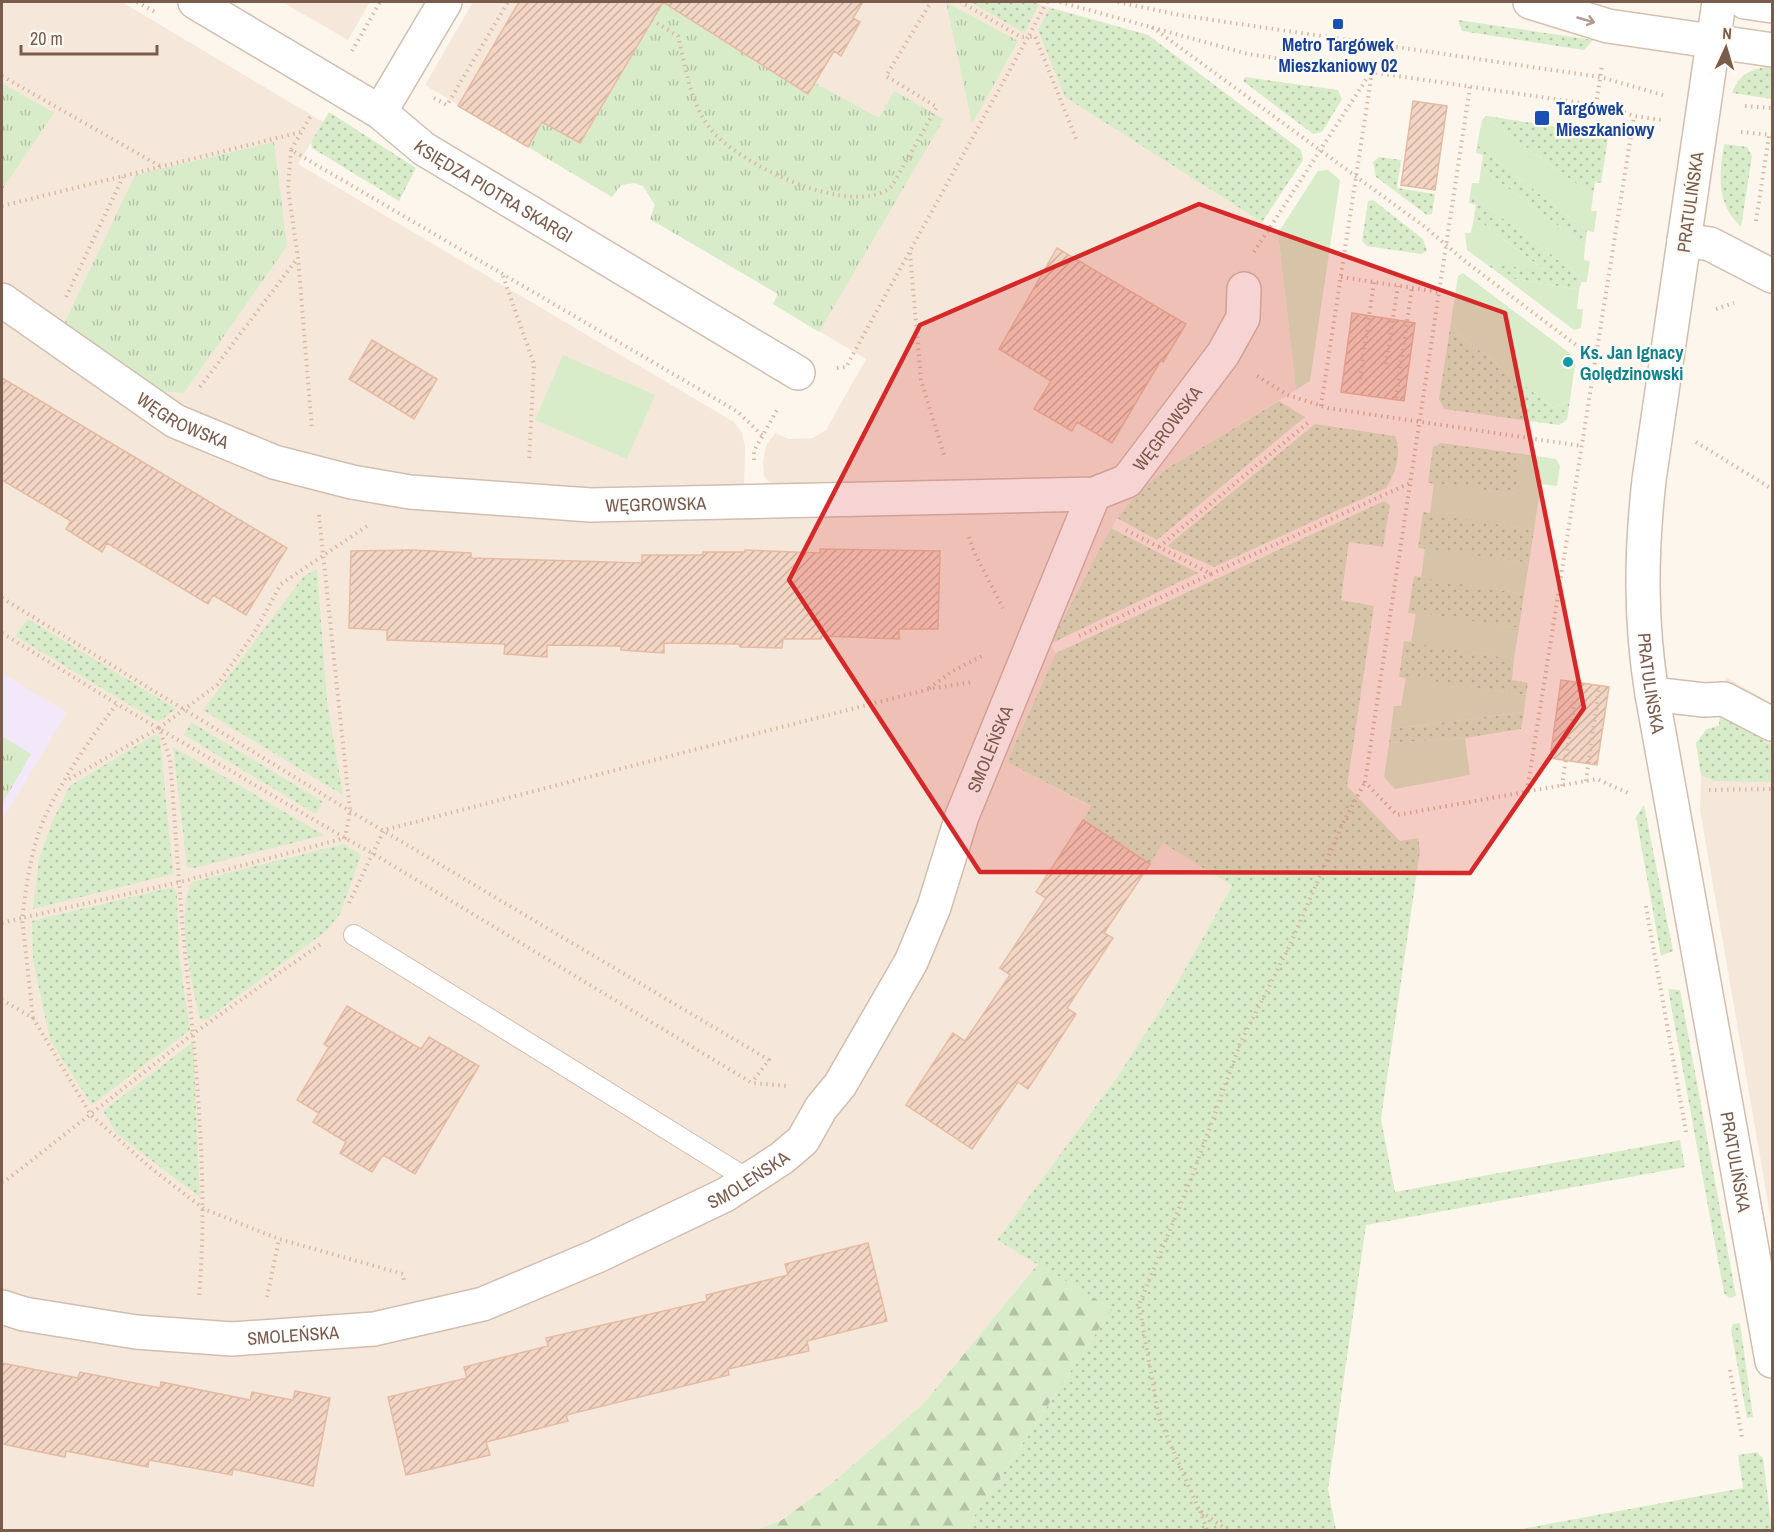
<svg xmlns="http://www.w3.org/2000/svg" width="1774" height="1532" font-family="'Archivo Narrow',sans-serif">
<defs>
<pattern id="grass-dots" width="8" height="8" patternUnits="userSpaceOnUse" patternTransform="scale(1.5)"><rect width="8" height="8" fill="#d8ecc9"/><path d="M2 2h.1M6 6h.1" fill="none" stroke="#b4c2a5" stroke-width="1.8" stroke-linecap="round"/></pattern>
<pattern id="forest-firs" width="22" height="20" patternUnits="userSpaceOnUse" patternTransform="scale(1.5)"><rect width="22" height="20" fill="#d8ecc9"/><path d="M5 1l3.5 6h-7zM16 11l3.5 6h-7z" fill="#b4c2a5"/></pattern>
<pattern id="park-tufts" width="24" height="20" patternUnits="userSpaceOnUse" patternTransform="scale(1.5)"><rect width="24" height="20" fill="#d8ecc9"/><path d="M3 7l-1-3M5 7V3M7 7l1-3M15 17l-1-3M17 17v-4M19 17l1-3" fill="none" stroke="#b4c2a5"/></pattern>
<pattern id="building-hatch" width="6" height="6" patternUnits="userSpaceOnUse" patternTransform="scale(1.5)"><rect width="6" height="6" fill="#f3d5c3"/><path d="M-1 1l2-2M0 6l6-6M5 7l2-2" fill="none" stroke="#cab0a1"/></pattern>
</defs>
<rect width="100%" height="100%" fill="#fdf6ec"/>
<path fill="#f5e8da" d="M 2,2 L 122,2 L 323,122 L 298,164 L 734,422 L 742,433 L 745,447 L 744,484 L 770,484 L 764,475 L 763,462 L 766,446 L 775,433 L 789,439 L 813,438 L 826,430 L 866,359 L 773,304 L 778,294 L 650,219 L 655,205 L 643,186 L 634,183 L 621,185 L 612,197 L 425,85 L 473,2 L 1032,2 L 1148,35 L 1301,150 L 1303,160 L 1262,222 L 1278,233 L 1296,390 L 1166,469 L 1140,491 L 1117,518 L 1050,644 L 1056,653 L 1007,762 L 1091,807 L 1083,819 L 1149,864 L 1163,843 L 1232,886 L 1176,985 L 1118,1076 L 997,1240 L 1038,1264 L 923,1404 L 832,1483 L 782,1520 L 756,1530 L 2,1530 Z
M 282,2 L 370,2 L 348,40 Z
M 1726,677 L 1772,704 L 1772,1226 L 1700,810 L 1701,775 L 1696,743 L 1707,729 L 1719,725 Z"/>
<path fill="#f3e8fa" d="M 2,673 L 67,713 L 2,820 Z"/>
<path fill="url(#grass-dots)" d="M 971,2 L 1032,2 L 1039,4 L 1024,33 Z
M 1050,8 L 1148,35 L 1301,150 L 1303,160 L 1262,222 L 1065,97 L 1038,30 Z
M 1458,20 L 1593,40 L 1584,50 L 1462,31 Z
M 1772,67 L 1772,99 L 1732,93 C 1739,74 1753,67 1772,67 Z
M 1245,77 L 1338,90 L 1342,99 L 1322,132 L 1313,134 L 1243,81 Z
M 329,112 L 416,168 L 399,201 L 312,148 L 311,142 Z
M 1487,116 L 1605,134 L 1608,138 L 1601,183 L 1595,182 L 1593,196 L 1485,117 Z
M 1724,144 L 1747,147 L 1752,156 L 1741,227 C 1716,203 1719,176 1724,144 Z
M 1477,145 L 1587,231 L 1585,246 L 1481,168 L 1483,155 L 1476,153 Z
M 1379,157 L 1401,160 L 1397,188 L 1435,194 L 1432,214 L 1427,215 L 1376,177 L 1373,162 Z
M 1470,194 L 1587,281 L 1587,282 L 1581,282 L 1579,290 L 1504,277 L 1486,264 L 1543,269 L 1474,217 L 1476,205 L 1469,203 Z
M 1373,200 L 1423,239 L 1427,251 L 1421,254 L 1367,246 L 1362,241 L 1368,201 Z
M 1450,328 L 1554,408 L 1570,400 L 1567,419 L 1559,425 L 1444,409 L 1439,399 Z
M 1279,401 L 1305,417 L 1157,540 L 1117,518 L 1140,491 L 1166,469 Z
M 1315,424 L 1395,436 C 1403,451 1395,475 1386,488 L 1214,567 L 1167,546 Z
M 1441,443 L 1522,454 L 1517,494 L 1428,483 L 1433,447 Z
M 1384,501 L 1390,505 L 1383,547 L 1349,542 L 1341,600 L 1374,606 L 1347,786 L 1400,841 L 1418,838 L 1420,851 L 1381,1119 L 1395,1192 L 1680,1140 L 1685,1167 L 1366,1225 L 1328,1489 L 1336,1530 L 965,1530 L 1112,1309 L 997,1240 L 1118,1076 L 1176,985 L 1232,886 L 1163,843 L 1150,864 L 1083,820 L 1091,806 L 1007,762 L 1056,653 Z
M 1423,512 L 1534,530 L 1529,563 L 1418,548 Z
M 1111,528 L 1198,573 L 1050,644 Z
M 317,569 L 327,701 L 343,795 L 203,710 L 304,576 Z
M 1414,576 L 1524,594 L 1519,628 L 1408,613 Z
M 28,619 L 176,709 L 158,722 L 15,636 Z
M 1404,641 L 1514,659 L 1512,680 L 1528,683 L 1526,695 L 1399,677 Z
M 1524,712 L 1521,729 L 1465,738 L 1389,743 L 1391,729 Z
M 1720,713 L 1765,737 L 1763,742 L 1772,745 L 1772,782 L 1715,781 L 1701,775 L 1696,743 L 1707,729 L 1719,726 Z
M 191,722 L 323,802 L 316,814 L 184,735 Z
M 156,734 L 160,738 L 173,874 L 33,909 L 39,859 L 52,822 L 70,786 Z
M 173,747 L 324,835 L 194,868 L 187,867 Z
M 1644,805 L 1673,951 L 1661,956 L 1636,817 Z
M 344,844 L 361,855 L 340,914 L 326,931 L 206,1020 L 200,1019 C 192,985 175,912 192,882 Z
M 173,887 L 177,894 L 179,956 L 190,1030 L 92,1105 L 50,1040 L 33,960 L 32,921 Z
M 1668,989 L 1680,990 L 1736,1296 L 1729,1298 L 1724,1293 Z
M 193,1042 L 200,1197 L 118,1135 L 103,1111 Z
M 1740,1323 L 1753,1417 L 1747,1418 L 1731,1330 L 1733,1324 Z
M 1757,1452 L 1763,1458 L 1772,1530 L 1516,1530 L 1743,1488 L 1738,1455 Z"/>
<path fill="url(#forest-firs)" d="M 1038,1264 L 1112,1309 L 965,1530 L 756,1530 L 782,1520 L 832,1483 L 923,1404 Z"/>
<path fill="url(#park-tufts)" d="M 663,2 L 806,93 L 815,83 L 879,118 L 894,91 L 944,119 L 819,332 L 773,304 L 778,294 L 650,219 L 655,205 L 643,186 L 634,183 L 621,185 L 612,197 L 528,147 L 542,122 Z
M 946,2 L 1018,41 L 972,124 Z
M 2,83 L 54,113 L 2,190 Z
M 274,142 L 287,246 L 184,393 L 161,391 L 68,331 L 65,322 L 135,175 Z
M 2,736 L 31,754 L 2,804 Z"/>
<path fill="#d8ecc9" d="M 1485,117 L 1593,196 L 1591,211 L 1597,211 L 1594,232 L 1587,231 L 1477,145 L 1482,120 Z
M 1481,168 L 1585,246 L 1584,260 L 1590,261 L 1587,281 L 1470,194 L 1472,183 L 1479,183 Z
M 1328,170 L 1340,180 L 1310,381 L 1296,390 L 1278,233 L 1318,171 Z
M 1474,217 L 1544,270 L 1486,264 L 1467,250 L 1465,233 L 1471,233 Z
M 1463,273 L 1571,354 L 1575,365 L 1570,400 L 1554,408 L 1450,328 L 1458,276 Z
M 1504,277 L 1579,290 L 1577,309 L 1583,309 L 1581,328 L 1574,330 Z
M 563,355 L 655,395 L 627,459 L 535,420 Z
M 1522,454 L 1556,459 L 1560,466 L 1557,486 L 1541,484 L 1534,530 L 1430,514 L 1434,483 L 1516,494 Z
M 1425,548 L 1529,563 L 1524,594 L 1421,578 Z
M 1416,612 L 1519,628 L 1514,659 L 1411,643 Z
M 1406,677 L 1526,695 L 1524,712 L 1391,729 L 1394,706 L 1401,706 Z
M 1465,738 L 1470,775 L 1395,789 L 1384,777 L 1389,743 Z"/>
<path fill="url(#building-hatch)" stroke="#e6bba3" stroke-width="1.5" d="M 519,2 L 863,2 L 853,18 L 860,22 L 841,56 L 834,51 L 808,94 L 663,2 L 580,143 L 542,122 L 528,147 L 458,106 Z
M 1413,101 L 1447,106 L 1435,190 L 1401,185 Z
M 1057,248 L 1186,324 L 1163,362 L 1161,360 L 1112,443 L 1077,422 L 1072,431 L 1034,409 L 1051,381 L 999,349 Z
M 1352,313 L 1415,323 L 1404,401 L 1341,392 Z
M 372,340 L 437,379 L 414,419 L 349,379 Z
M 2,378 L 287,548 L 246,615 L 213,595 L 208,604 L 107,543 L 102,552 L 66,529 L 71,521 L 2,480 Z
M 820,549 L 940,551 L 938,629 L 899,629 L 899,639 L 822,636 L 821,639 L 783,639 L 782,648 L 740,647 L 739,644 L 664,643 L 664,653 L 621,650 L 621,646 L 547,645 L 547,657 L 504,654 L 505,644 L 387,640 L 387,630 L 349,628 L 351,551 L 413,550 L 471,553 L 471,558 L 642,563 L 642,555 L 703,555 L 703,552 L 745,552 L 745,550 L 820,553 Z
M 1561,680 L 1609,687 L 1597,765 L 1550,758 Z
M 1083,820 L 1150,864 L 1104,933 L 1113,938 L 1067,1008 L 1076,1014 L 1028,1089 L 1018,1082 L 972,1149 L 906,1105 L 953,1033 L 965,1041 L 1010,975 L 1000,968 L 1046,898 L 1036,892 Z
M 347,1006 L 421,1049 L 429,1037 L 479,1066 L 415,1174 L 383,1155 L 372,1172 L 340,1153 L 346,1142 L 313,1122 L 319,1113 L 297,1100 L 329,1047 L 324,1044 Z
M 868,1243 L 887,1321 L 807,1341 L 809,1351 L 728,1369 L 729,1375 L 566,1415 L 568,1421 L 486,1442 L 490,1455 L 406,1475 L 388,1397 L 467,1378 L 464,1367 L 548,1346 L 546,1338 L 707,1301 L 706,1295 L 788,1275 L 785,1264 Z
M 2,1363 L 78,1378 L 80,1372 L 160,1388 L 161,1382 L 250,1400 L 252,1392 L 293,1400 L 295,1391 L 330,1398 L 313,1486 L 233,1469 L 232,1475 L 149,1460 L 148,1467 L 66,1451 L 65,1457 L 2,1444 Z"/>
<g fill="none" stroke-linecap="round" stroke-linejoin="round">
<g stroke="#d1beb0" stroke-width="22">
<path id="lane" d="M 354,935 L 749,1180"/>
</g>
<g stroke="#d1beb0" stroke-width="36">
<g id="street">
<path id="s1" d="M 195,2 L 380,112 L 424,149 L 798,373"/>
<path id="s2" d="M 1719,2 L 1649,480 C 1641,553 1640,621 1652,694 L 1772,1361"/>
<path d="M 380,112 L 445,2"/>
<path d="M 1684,240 L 1710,244 L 1772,276"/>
<path id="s3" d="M 2,300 L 175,421 L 274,462 L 352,482 L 410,492 L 590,505 L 1094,494 L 1127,481 L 1223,354 L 1243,318 L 1244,289"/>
<path d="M 1652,694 L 1704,700 L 1724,699 L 1772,724"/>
<path id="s4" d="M 2,1307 L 24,1314 L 136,1332 L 232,1339 L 374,1329 L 483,1304 L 597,1256 L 725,1195 L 782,1158 L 803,1140 L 821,1108 L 840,1085 L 911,962 L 934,907 L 962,816 L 1094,494"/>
</g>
</g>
<g stroke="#d6c0b0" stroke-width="36">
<path id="secondary" d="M 1530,2 L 1608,26 L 1772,50
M 1745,2 L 1772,6"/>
</g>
<path stroke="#d9b8a5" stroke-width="4" stroke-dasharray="1.5 4.5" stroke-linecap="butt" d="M 137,2 L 157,13
M 1047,2 L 1028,37 L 1035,36 L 1077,141
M 1060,2 L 1248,54 L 1609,107 L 1634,116 L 1662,120
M 1118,2 L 1179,15 L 1600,77 L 1663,95
M 652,20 L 678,36 C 685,65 690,102 709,127 C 735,163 854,221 892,186 L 937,107 L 886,76 L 931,2
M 1152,27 L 1425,227 L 1466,262 L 1596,360
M 352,51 L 380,2
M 2,76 L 160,166
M 1470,87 L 1365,782 L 1397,815 L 1597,779 L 1628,793
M 434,98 L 447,105 L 508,2
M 1596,105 L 1602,65
M 1745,106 L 1772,108
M 310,117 L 291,150 L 738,412 L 762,435
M 1741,132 L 1772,135
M 291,150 L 288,189 L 298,258 L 312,430
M 2,206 L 301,132
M 1756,221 L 1769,136
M 1254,252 L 1371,72
M 910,253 L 921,380 L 945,458
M 503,276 L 534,364 L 529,461
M 1341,277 L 1439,292
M 66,297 L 123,177
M 1716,309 L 1734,303
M 1386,364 L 1398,286
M 837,368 L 846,367 L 1028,37 L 1021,37 L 961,2
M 1257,376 L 1288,395 L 1328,408 L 1582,446
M 1360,379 L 1374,282
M 200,387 L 297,259
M 1396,398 L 1412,288
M 1321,406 L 1372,72
M 1696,442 L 1772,489
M 754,460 L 754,451 L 778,408
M 319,515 L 350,811 L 345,838 L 180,882 L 22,918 C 26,890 29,862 38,835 C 50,797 91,736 117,704 L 345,838 L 372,853 L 752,1083 L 787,1086
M 969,537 L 974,552 L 1003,608
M 1159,547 L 1310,421
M 1211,574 L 1410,483
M 2,598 L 350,811 L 769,1060 L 752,1082
M 2,633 L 117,704
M 1079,636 L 1211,574 L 1124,529
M 929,688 L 953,671 L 984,655
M 159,728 L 217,685 L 253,635 L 281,584 L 367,526
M 69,779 L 159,728 L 170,759 C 176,833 180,908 188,982 C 198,1087 208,1192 199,1297
M 1586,781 L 1599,688
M 1562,786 L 1575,697
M 1709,790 L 1772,789
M 1527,791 L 1634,116
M 349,903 L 384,830 L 929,689 L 973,682
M 1646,906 L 1686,1132
M 2,923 L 22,918 L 33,1018 L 2,1000
M 33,1018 L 91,1115 L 152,1169 L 204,1209 L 279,1239 L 403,1274 L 404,1281
M 2,1182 L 4,1182 L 194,1033 L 322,943
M 267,1297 L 279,1239
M 1730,1370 L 1742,1438
M 1200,1511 L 1207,1530
M 1227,1530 L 1199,1510 L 1159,1418 L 1139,1305 L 1193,1174 L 1240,1044 L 1290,945 L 1342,825 L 1365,782"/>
<use href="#lane" stroke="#fff" stroke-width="20"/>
<use href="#street" stroke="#fff" stroke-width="33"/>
<use href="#secondary" stroke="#fff" stroke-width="33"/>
</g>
<defs><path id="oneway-shaft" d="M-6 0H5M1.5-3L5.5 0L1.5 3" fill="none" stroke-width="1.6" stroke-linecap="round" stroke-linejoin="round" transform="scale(1.5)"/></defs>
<use stroke="#af9d94" href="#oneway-shaft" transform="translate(1586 20) rotate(16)"/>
<path fill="#d62828" fill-opacity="0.2" stroke="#d62828" stroke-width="4.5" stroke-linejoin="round" d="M 1199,204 L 1505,313 L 1584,708 L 1470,873 L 980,872 L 789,580 L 920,325 Z"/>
<g fill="#1a4fb4" stroke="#fffaf3" stroke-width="2">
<rect x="1332" y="18" width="12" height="12" rx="3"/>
<rect x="1534" y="110" width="16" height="16" rx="3"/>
</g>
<circle fill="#0f9aa8" stroke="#fffaf3" stroke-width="2" cx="1568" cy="362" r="6"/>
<g text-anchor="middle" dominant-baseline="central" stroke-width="5" stroke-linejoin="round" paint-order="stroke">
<g font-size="18" font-weight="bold" fill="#164399" stroke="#fffaf3">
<text x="1338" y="44">Metro Targówek<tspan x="1338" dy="21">Mieszkaniowy 02</tspan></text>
<text x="1556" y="108" text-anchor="start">Targówek<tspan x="1556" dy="21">Mieszkaniowy</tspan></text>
</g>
<g font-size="18" fill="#7a5c4d" stroke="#fffaf3">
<text stroke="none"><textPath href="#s1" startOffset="354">KSIĘDZA PIOTRA SKARGI</textPath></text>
<text transform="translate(1690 202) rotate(-82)">PRATULIŃSKA</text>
<text stroke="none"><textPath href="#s3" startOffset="218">WĘGROWSKA</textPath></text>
<text stroke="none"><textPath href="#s3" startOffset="1244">WĘGROWSKA</textPath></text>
<text stroke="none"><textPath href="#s3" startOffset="704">WĘGROWSKA</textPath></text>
<text stroke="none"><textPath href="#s2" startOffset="687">PRATULIŃSKA</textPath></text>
<text stroke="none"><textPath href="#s4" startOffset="1284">SMOLEŃSKA</textPath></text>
<text stroke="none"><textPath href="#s2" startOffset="1173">PRATULIŃSKA</textPath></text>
<text stroke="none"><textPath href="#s4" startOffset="780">SMOLEŃSKA</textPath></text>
<text stroke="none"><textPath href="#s4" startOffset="294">SMOLEŃSKA</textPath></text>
</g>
<g font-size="18" font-weight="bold" fill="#0d838f" stroke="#fffaf3" text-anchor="start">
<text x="1580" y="352">Ks. Jan Ignacy<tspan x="1580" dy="21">Golędzinowski</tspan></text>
</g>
</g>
<rect width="1774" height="1532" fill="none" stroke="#7a5c4d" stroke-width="6"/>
<g transform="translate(1726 48) rotate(4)" stroke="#fffaf3" stroke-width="4.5" paint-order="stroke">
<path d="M0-4.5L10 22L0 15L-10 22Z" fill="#7a5c4d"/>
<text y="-9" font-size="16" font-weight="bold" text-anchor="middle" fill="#7a5c4d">N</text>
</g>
<path d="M21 45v9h136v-9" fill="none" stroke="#7a5c4d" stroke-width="3"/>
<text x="30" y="45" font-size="18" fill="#7a5c4d" stroke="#fffaf3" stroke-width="4.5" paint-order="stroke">20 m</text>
</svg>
